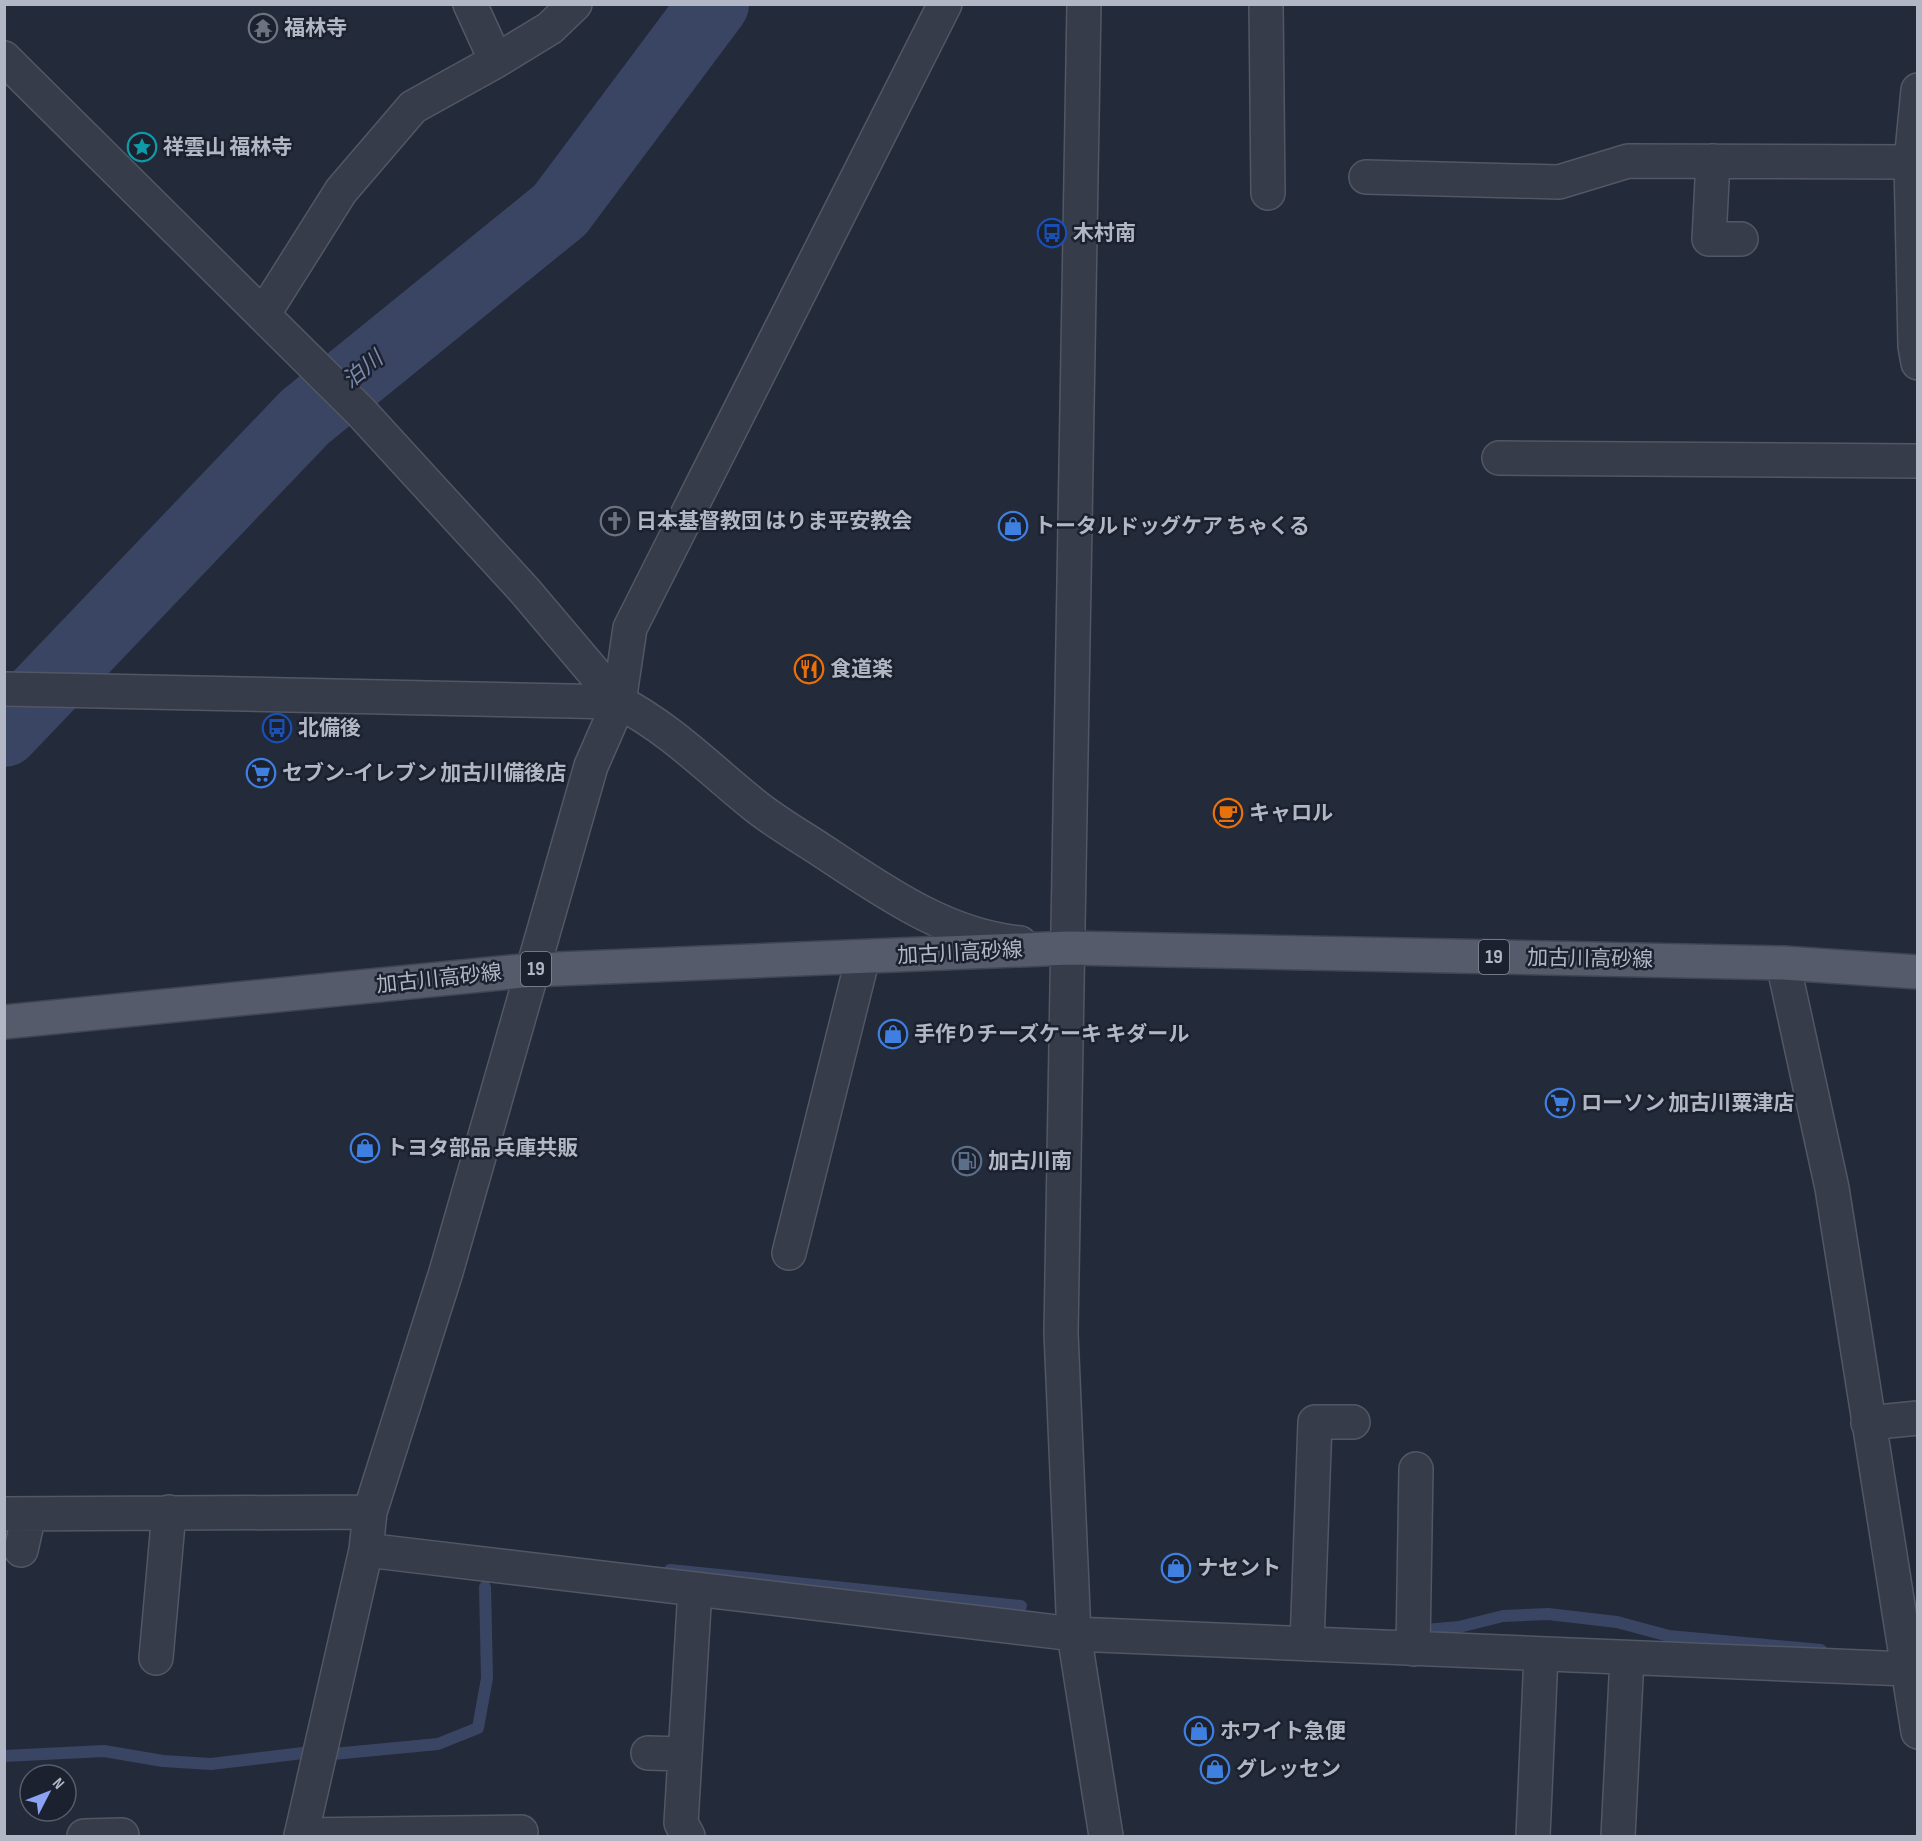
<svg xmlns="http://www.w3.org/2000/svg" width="1922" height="1841" font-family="'Sofia Sans Condensed','Noto Sans JP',sans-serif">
<rect width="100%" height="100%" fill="#232a3a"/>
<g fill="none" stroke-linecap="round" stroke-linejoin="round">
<path stroke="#394562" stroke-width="12" d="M 670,1570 L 1021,1606
M 1414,1631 L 1459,1627 L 1503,1616 L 1548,1614 L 1617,1622 L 1669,1636 L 1821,1650
M 333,1754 L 438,1744 L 478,1728 L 487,1678 L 485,1587
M 4,1756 L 104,1751 L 163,1761 L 211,1764 L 303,1753"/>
<path stroke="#394562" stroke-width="70" d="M 4,732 L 305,417 L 560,210 L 714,4"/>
<g stroke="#525765" stroke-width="36">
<path id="minor" d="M 470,4 L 496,61
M 1084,4 L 1061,1333 L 1074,1634 L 1106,1836
M 1266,4 L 1268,193
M 4,58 L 361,412 L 525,591 L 619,702
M 1918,90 L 1911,162 L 1915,346 L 1918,363
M 1713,161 L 1709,239 L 1741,239
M 1366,177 L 1559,182 L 1628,161 L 1911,162
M 263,315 L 341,191 L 413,107 L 496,61 L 550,28 L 575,4
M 1499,458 L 1918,461
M 4,689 L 619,702 C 672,730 707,767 753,804 C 775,822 800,836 824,852 C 885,892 946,936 1020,943
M 1783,963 L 1832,1188 L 1918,1732
M 789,1253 L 863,957
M 1868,1423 L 1918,1418
M 4,1514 L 370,1512
M 21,1550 L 29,1515
M 366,1550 L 1074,1634 L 1906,1669
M 1307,1644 L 1315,1422 L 1353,1422
M 1413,1649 L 1416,1469
M 156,1658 L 169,1512
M 648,1753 L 685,1754
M 301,1835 L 521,1832
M 84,1836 L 122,1835
M 301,1836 L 366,1550 L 370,1512 L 446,1272 L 591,766 L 619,702 L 630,628 L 945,4
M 688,1836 L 681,1823 L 695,1589
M 1533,1836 L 1541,1655
M 1618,1836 L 1627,1658"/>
</g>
<g stroke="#404553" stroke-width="36">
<path id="major" d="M 4,1022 L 532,970 L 1069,948 L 1783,963 L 1918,972"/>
</g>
<use href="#minor" stroke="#373c4a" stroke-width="33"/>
<use href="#major" stroke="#555b6a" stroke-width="33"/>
</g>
<defs>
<g id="temple-ring" transform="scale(1.5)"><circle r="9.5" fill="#1c212f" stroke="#6b7280" stroke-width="1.5"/><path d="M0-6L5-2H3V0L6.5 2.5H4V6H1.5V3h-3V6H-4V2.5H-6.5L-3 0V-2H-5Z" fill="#6b7280"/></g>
<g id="sight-ring" transform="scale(1.5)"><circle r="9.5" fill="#1c212f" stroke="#0f9aa8" stroke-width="1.5"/><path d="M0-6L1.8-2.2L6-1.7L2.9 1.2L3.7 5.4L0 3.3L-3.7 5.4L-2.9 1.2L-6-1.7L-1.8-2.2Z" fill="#0f9aa8"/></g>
<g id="bus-ring" transform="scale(1.5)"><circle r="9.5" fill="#1c212f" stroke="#1a4fb4" stroke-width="1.5"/><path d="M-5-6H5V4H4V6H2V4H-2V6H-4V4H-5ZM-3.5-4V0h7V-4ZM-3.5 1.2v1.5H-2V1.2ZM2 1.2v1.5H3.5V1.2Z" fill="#1a4fb4"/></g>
<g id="church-ring" transform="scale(1.5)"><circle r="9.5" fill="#1c212f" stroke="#6b7280" stroke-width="1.5"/><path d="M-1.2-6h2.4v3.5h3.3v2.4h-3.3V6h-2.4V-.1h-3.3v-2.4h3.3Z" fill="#6b7280"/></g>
<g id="shop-ring" transform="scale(1.5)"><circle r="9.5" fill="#1c212f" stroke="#3f7fe0" stroke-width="1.5"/><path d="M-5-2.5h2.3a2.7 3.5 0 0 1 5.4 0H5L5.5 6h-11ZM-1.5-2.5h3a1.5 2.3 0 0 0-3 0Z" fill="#3f7fe0"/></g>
<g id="restaurant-ring" transform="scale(1.5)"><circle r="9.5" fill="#1c212f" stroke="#e8710a" stroke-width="1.5"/><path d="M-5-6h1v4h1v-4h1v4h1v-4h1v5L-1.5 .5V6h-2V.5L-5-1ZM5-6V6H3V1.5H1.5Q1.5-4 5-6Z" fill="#e8710a"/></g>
<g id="supermarket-ring" transform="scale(1.5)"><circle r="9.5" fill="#1c212f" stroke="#3f7fe0" stroke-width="1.5"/><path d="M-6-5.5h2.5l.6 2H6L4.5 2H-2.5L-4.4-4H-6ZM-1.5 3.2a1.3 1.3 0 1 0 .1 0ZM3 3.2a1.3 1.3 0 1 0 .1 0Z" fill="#3f7fe0"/></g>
<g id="cafe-ring" transform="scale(1.5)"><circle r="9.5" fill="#1c212f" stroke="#e8710a" stroke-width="1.5"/><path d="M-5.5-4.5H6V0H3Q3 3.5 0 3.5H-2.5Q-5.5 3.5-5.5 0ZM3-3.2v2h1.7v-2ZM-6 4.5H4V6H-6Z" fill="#e8710a"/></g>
<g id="fuel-ring" transform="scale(1.5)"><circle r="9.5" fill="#1c212f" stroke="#5c6f8a" stroke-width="1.5"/><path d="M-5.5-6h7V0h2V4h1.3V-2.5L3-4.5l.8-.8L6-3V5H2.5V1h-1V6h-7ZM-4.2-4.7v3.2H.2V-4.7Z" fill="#5c6f8a"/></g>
</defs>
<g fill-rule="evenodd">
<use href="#temple-ring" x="263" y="28"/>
<use href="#sight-ring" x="142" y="147"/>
<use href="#bus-ring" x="1052" y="233"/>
<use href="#church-ring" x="615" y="521"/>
<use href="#shop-ring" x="1013" y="526"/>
<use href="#restaurant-ring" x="809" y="669"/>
<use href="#bus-ring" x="277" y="728"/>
<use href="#supermarket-ring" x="261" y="773"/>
<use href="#cafe-ring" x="1228" y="813"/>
<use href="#shop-ring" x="893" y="1034"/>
<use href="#supermarket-ring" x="1560" y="1103"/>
<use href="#shop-ring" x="365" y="1148"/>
<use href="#fuel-ring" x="967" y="1161"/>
<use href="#shop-ring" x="1176" y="1568"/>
<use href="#shop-ring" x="1199" y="1731"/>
<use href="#shop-ring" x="1215" y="1769"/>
</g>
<g text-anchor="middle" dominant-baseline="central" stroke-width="5" stroke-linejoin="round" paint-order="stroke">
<g fill="#1c212f" stroke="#858a99" stroke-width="1.5">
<rect x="1479" y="940" width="30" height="34" rx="4.5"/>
<rect x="521" y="952" width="30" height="34" rx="4.5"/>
</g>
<g font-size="20" font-weight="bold" fill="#b2b7c6">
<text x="1494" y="957">19</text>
<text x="536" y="969">19</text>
</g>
<g font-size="21" font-weight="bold" fill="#b2b7c6" stroke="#1c212f" text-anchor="start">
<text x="284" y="28">福林寺</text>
<text x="163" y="147">祥雲山 福林寺</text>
<text x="1073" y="233">木村南</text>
<text x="636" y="521">日本基督教団 はりま平安教会</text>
<text x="1034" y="526">トータルドッグケア ちゃくる</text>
<text x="830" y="669">食道楽</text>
<text x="298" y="728">北備後</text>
<text x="282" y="773">セブン-イレブン 加古川備後店</text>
<text x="1249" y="813">キャロル</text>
<text x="914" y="1034">手作りチーズケーキ キダール</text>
<text x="1581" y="1103">ローソン 加古川粟津店</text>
<text x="386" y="1148">トヨタ部品 兵庫共販</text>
<text x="988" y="1161">加古川南</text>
<text x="1197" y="1568">ナセント</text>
<text x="1220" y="1731">ホワイト急便</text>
<text x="1236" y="1769">グレッセン</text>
</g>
<g font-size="21" fill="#b2b7c6" stroke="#1c212f">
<text transform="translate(960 953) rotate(-3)">加古川高砂線</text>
<text transform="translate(1590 959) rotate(1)">加古川高砂線</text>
<text transform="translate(439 979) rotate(-6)">加古川高砂線</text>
</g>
<g font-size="22" font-style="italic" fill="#7b89ac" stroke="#1c212f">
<text transform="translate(363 370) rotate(-39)">泊川</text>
</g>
</g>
<rect width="1922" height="1841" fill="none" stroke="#b2b7c6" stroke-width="12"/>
<g transform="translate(48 1793) rotate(48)"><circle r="28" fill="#1c212f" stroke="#585d6b" stroke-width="1.5"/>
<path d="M0-4.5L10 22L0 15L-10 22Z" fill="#8aa4f3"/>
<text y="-9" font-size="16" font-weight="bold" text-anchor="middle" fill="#b2b7c6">N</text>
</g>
</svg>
